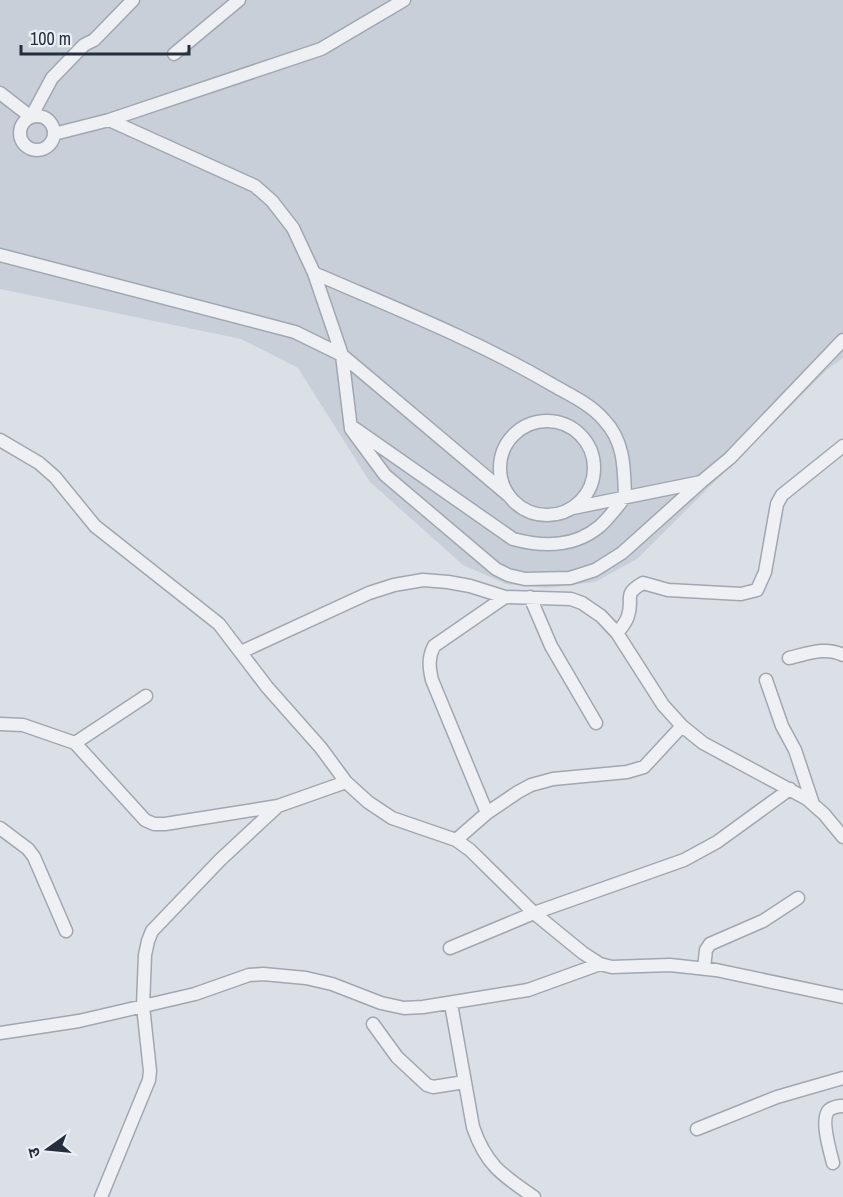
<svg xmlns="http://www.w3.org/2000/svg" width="843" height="1197" font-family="'Archivo Narrow','Noto Sans Devanagari',sans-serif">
<rect width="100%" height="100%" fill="#dbe0e6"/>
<path fill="#c9cfd8" d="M 0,0 L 843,0 L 843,358 L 828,369 L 637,559 L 595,582 L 547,588 L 506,584 L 463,565 L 370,482 L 298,368 L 241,339 L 0,289 Z"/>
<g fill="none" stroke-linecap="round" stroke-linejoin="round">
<g stroke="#a1a7b0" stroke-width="15">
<path id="minor" d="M 174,54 L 239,0
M 0,93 L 31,117 L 52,78 L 84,45 L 94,40 L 133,0
M20 133a17 17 0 1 1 34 0a17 17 0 1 1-34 0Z
M 109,120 L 321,49 L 404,0
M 54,134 L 109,120 L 255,186 L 272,201 L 293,228 L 314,273 L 342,355 L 351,429 L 385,475 L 496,569 L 508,575 L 525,579 L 570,578 L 595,570 L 622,553 L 701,482
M 0,255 L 295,332 L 342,355 L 508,495
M 314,273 C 394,308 476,340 551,384 C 568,394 591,404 604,420 C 625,442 624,469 625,497 C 617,507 609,518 600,526 C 574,548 543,547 513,539 L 354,428
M500 468a47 47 0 1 1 94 0a47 47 0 1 1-94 0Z
M 0,440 L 39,463 L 55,477 L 95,526 L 219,624 L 267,687 L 321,748 L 346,782 L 368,802 L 392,818 L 456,840 L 470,850 L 534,913 L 583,953 L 600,964 L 612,967 L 670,965 L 716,970 L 843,997
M 573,508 L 701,482 L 730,458 L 843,340
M 530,597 L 551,646 L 596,723
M 617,633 C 621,628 626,623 628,616 C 634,598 622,595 643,583 L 668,590 L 741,594 L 757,590 L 765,572 L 777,504 L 782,495 L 843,446
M 241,652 L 369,593 L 394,585 L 423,580 L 448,582 L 470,586 L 505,597 L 571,599 L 582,603 L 601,616 L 617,633 L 663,705 L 682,726 L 703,743 L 807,799 L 824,814 L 843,837
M 789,658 C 807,654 825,646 843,655
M 766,680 L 782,726 L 795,750 L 813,804
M 146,696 L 75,743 L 145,820 L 154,824 L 165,824 L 278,806 L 346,782
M 0,724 L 23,725 L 75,743
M 487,813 L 432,680 C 429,667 428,658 434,646 L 505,597
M 0,828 L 28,849 L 34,857 L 66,931
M 456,840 L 487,813 L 518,792 L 531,785 L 553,779 L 627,772 L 644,767 L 682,726
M 450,948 L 534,913 L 684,860 L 717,842 L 790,789
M 704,968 L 706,950 L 710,944 L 763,921 L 798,898
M 451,1004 L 473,1127 C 486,1165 502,1175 534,1197
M 373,1024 L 397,1057 L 427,1085 L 433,1087 L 465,1082
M 0,1033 L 79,1021 L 195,994 L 249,975 L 263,974 L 306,978 L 332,984 L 381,1003 L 404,1008 L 423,1007 L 528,990 L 600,964
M 697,1129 L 777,1097 L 843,1078
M 833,1163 C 830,1151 820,1119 829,1110 C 833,1107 838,1106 843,1106
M 101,1197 L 149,1080 L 150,1071 L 143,1006 L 145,955 L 148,941 L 152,931 L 220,860 L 278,806"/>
</g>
<use href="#minor" stroke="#eef0f4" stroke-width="12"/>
</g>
<g transform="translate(48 1149) rotate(255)" stroke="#eaeff4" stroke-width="4.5" paint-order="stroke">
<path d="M0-4.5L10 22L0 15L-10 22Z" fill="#252e3c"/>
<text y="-9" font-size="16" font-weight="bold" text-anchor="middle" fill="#252e3c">उ</text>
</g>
<path d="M21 45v9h168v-9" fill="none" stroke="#252e3c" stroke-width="3"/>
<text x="30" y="45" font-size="18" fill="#252e3c" stroke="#eaeff4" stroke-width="4.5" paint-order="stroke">100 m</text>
</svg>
